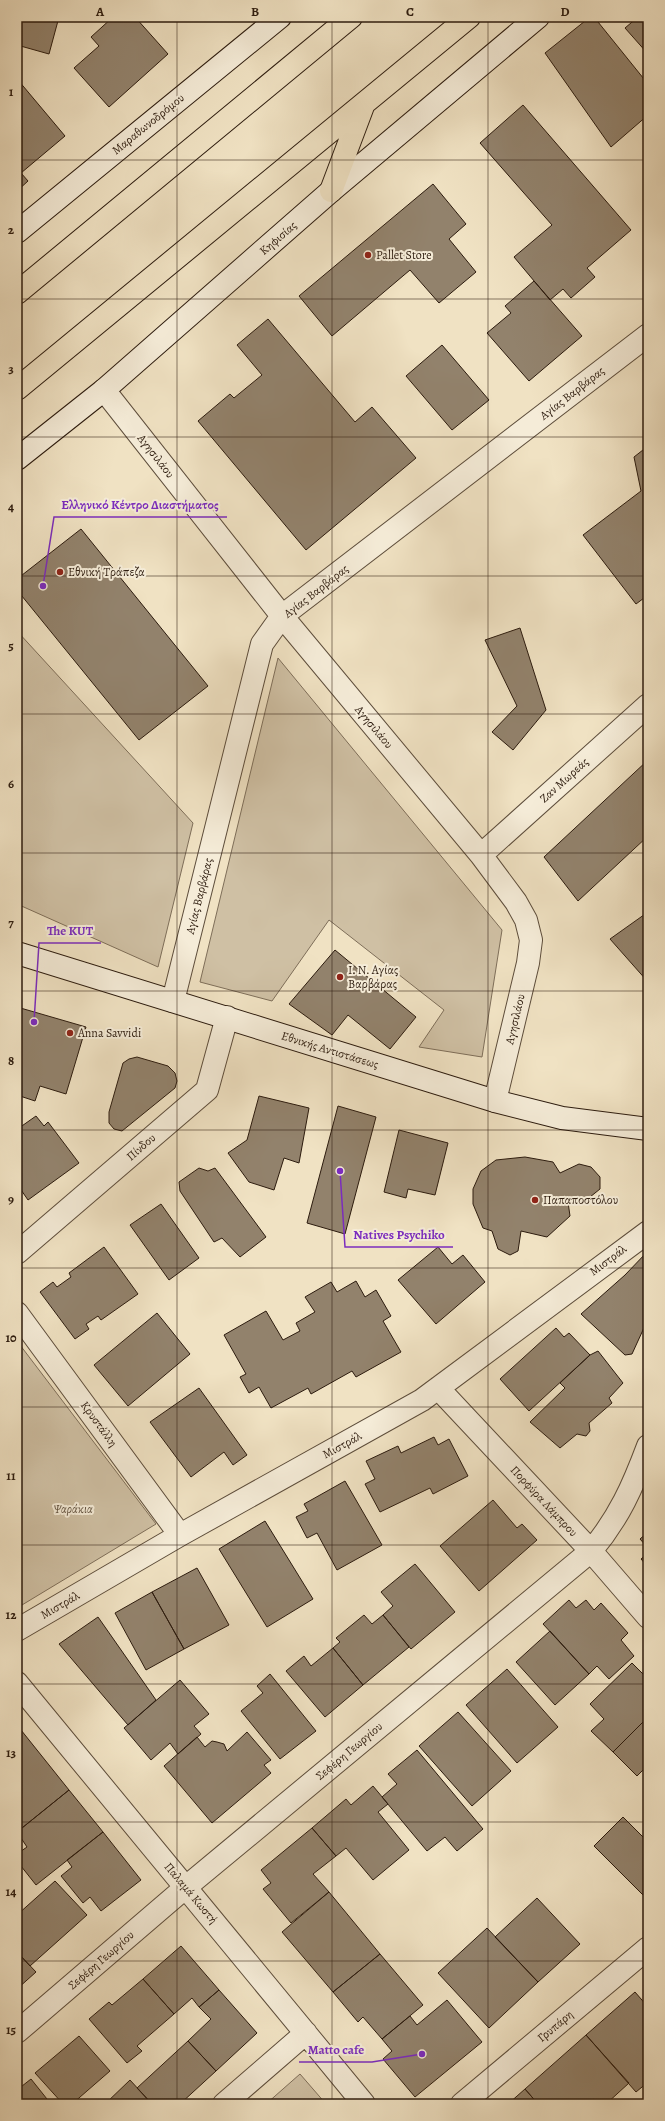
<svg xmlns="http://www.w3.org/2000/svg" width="665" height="2121" font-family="Alegreya,serif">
<rect width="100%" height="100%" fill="#f0e2c3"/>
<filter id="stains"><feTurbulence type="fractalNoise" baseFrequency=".005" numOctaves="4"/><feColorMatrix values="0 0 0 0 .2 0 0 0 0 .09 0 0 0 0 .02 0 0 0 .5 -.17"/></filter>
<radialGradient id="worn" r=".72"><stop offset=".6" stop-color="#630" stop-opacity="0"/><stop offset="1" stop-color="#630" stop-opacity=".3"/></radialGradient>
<path fill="#cfc0a4" stroke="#7e6e59" d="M 17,631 L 193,823 L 158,967 L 17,904 Z
M 278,658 L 502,930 L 482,1057 L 419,1047 L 444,1010 L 329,920 L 272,1001 L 200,982 Z
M 17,1341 L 156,1524 L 17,1608 Z
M 300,2074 L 326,2104 L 266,2104 Z"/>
<path fill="#92826c" stroke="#2c1b0e" d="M 17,17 L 59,17 L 49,54 L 17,45 Z
M 113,17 L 135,17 L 168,54 L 109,107 L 74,68 L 99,46 L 91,37 Z
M 590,17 L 594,17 L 648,84 L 648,115 L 611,147 L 545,53 Z
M 638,17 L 648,17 L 648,54 L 625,28 Z
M 18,80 L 65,136 L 21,173 L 28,181 L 17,191 Z
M 523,105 L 631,230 L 587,268 L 595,277 L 571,298 L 563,289 L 550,300 L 514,257 L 552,225 L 480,143 Z
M 433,184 L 466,224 L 449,239 L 476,272 L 439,303 L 410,270 L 332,336 L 299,296 Z
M 534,281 L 582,336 L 529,381 L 487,333 L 511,313 L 505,306 Z
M 268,319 L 355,422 L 372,407 L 416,458 L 306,550 L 198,421 L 230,394 L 234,398 L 262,375 L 237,345 Z
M 442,345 L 489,400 L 452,430 L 406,376 Z
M 648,446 L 648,595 L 636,604 L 583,535 L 641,491 L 634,457 Z
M 81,529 L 208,686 L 139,740 L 17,590 L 17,579 Z
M 520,628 L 546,710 L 513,750 L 492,732 L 517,706 L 485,640 Z
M 648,760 L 648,836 L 578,901 L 544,857 Z
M 648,912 L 648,982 L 610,939 Z
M 335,950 L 416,1017 L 390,1049 L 348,1015 L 332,1035 L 289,1004 Z
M 17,1007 L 86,1027 L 66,1094 L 40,1086 L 35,1101 L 17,1095 Z
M 137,1057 L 168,1066 L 175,1073 L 177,1081 L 175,1088 L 122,1131 L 114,1129 L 109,1123 L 109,1112 L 123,1063 L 129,1059 Z
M 259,1096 L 309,1108 L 299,1163 L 284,1158 L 274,1190 L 249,1182 L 228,1153 L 247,1140 Z
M 338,1106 L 376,1117 L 345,1234 L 307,1223 Z
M 36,1116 L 44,1126 L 48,1122 L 79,1163 L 28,1200 L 17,1184 L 17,1125 L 19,1128 Z
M 399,1130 L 448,1143 L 435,1195 L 408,1189 L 406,1198 L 384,1192 Z
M 525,1157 L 553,1162 L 560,1173 L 579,1164 L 591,1167 L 600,1177 L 600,1189 L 590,1197 L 568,1202 L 570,1216 L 547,1237 L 521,1231 L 518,1251 L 510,1255 L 498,1249 L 492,1231 L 483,1228 L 473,1204 L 473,1189 L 481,1171 L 496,1160 Z
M 199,1168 L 208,1171 L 215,1168 L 266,1237 L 240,1257 L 222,1238 L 214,1242 L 180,1191 L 179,1182 Z
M 161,1204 L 199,1258 L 169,1280 L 130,1225 Z
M 104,1247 L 138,1294 L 101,1320 L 98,1316 L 86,1324 L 89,1329 L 75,1339 L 40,1292 L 53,1282 L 57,1287 L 71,1277 L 69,1273 Z
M 438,1247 L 452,1264 L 463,1255 L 485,1282 L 436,1324 L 398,1280 Z
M 648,1251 L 648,1319 L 632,1354 L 625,1355 L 581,1314 L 625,1275 Z
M 356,1281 L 365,1297 L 376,1290 L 391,1316 L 383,1321 L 401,1352 L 356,1377 L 352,1371 L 311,1394 L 308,1388 L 271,1408 L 259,1387 L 249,1393 L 240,1377 L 246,1374 L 224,1335 L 266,1311 L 283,1340 L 300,1331 L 296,1323 L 315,1312 L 305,1297 L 331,1282 L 337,1292 Z
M 157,1313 L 190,1354 L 128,1406 L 94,1365 Z
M 556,1328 L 564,1337 L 569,1333 L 590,1355 L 529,1411 L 500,1379 Z
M 598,1351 L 623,1383 L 609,1398 L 612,1403 L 589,1423 L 590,1431 L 586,1436 L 577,1434 L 560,1448 L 530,1422 L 565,1388 L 560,1383 L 590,1355 Z
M 199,1388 L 247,1455 L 233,1465 L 224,1452 L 191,1477 L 150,1422 Z
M 434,1437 L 438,1445 L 449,1439 L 468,1476 L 433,1494 L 430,1488 L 380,1512 L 365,1484 L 375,1479 L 366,1461 L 398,1446 L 401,1453 Z
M 345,1481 L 382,1545 L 337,1570 L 317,1533 L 307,1538 L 296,1517 L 308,1511 L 304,1504 Z
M 493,1500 L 517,1528 L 522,1524 L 537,1540 L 479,1591 L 440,1546 Z
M 265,1521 L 313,1599 L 267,1627 L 219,1549 Z
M 648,1532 L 648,1548 L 640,1539 Z
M 648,1553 L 648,1567 L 641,1559 Z
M 415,1564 L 455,1612 L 411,1649 L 383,1615 L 393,1606 L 381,1592 Z
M 197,1568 L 229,1625 L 184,1649 L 152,1592 Z
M 152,1592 L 184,1649 L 146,1670 L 115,1613 Z
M 569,1600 L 576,1608 L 586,1600 L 594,1610 L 601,1603 L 628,1633 L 621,1640 L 634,1656 L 609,1679 L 597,1666 L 589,1674 L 543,1624 Z
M 364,1615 L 372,1624 L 383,1615 L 409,1647 L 363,1685 L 333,1648 L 340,1642 L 336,1638 Z
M 98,1617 L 156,1700 L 128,1725 L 59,1644 Z
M 550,1631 L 589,1674 L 555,1705 L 516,1662 Z
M 333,1648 L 363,1685 L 325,1717 L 286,1671 L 304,1656 L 311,1666 Z
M 632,1663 L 648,1679 L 648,1717 L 613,1752 L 591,1731 L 604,1719 L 590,1704 Z
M 507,1669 L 558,1727 L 517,1763 L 466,1705 Z
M 270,1674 L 316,1731 L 280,1759 L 241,1711 L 263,1693 L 257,1686 Z
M 180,1680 L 209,1714 L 194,1726 L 201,1734 L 178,1754 L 170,1743 L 151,1760 L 124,1728 Z
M 458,1712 L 511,1771 L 472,1806 L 419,1746 Z
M 648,1717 L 648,1765 L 637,1776 L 613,1752 Z
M 17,1725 L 69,1790 L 17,1832 Z
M 247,1732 L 271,1760 L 264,1765 L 271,1773 L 212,1823 L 164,1766 L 197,1737 L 205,1747 L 212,1741 L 217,1742 L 224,1744 L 227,1751 Z
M 417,1750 L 483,1829 L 457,1851 L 445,1837 L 427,1851 L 382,1797 L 397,1784 L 388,1774 Z
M 373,1786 L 388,1804 L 378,1812 L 409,1850 L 373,1880 L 346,1848 L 336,1856 L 312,1828 L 346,1799 L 351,1805 Z
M 69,1790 L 103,1832 L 36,1885 L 17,1861 L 17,1854 L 27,1847 L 17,1832 Z
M 623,1817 L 648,1842 L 648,1894 L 645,1897 L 594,1846 Z
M 312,1828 L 336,1856 L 313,1874 L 329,1892 L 291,1923 L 263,1889 L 271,1883 L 261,1870 Z
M 103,1832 L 141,1880 L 101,1911 L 90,1897 L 83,1903 L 61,1876 L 72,1867 L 67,1860 Z
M 55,1881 L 87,1915 L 30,1966 L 17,1952 L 17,1915 Z
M 329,1892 L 380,1954 L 333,1992 L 282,1932 Z
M 537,1898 L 580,1944 L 538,1982 L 495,1937 Z
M 487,1928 L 538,1982 L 489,2028 L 438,1973 Z
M 181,1946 L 219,1990 L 199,2007 L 192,1998 L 174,2014 L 143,1979 Z
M 17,1952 L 36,1972 L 17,1989 Z
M 380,1954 L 423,2005 L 382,2039 L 363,2017 L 358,2022 L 333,1992 Z
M 143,1979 L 174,2014 L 137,2046 L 142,2051 L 127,2063 L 89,2019 L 109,2002 L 112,2005 Z
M 219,1990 L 257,2033 L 216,2071 L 188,2041 L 211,2019 L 199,2007 Z
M 635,1992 L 648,2007 L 648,2082 L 636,2092 L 586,2035 Z
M 447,2000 L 482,2042 L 415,2097 L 383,2059 L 392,2051 L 382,2039 L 410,2016 L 417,2025 Z
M 586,2035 L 629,2083 L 606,2104 L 599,2104 L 594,2099 L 588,2104 L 538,2104 L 525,2089 Z
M 79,2036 L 110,2071 L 72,2104 L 63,2104 L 35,2073 Z
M 188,2041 L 216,2071 L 180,2104 L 152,2104 L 137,2088 Z
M 31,2079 L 51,2104 L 17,2104 L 17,2090 Z
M 130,2080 L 152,2104 L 105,2104 Z
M 525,2089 L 538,2104 L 508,2104 Z"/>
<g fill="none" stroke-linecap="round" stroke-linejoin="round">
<g stroke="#5d4d3b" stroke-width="24">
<path id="street" d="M 104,390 L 282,616 L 481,855 L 516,902 L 526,920 L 531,940 L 528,963 L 495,1101
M 481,855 L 648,705
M 173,1001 L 262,644 L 282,616 L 648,335
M 17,1253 L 207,1090 L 227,1017
M 17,1313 L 180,1535
M 438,1388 L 591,1551 L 648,1617
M 17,1630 L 180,1535 L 422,1400 L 648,1232
M 17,1683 L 364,2104
M 17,2032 L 186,1887 L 591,1551 C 619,1518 633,1486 648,1446
M 224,2104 L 306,2033
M 462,2104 L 648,1948"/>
</g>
<g stroke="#2c1b0e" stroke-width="24">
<path id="secondary" d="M 17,232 L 280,17
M 17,459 L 104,390 L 331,191 L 538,17
M 17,953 L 495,1101 L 562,1118 L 648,1129"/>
</g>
<g stroke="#2c1b0e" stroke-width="24">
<path id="primary" d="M 331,191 L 363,106
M 17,293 L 351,17
M 17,389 L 469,17"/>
</g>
<use href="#street" stroke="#f5ecd8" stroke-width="22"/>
<use href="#secondary" stroke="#f5ecd8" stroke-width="22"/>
<use href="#primary" stroke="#f0e2c3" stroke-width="22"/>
</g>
<path fill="none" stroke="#2c1b0e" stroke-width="1" stroke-opacity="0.55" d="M 177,17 L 177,2104M 332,17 L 332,2104M 488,17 L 488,2104M 17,160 L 648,160M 17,299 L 648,299M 17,437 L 648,437M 17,576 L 648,576M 17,714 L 648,714M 17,853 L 648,853M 17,991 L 648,991M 17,1130 L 648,1130M 17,1268 L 648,1268M 17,1407 L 648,1407M 17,1545 L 648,1545M 17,1684 L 648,1684M 17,1822 L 648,1822M 17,1961 L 648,1961"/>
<g fill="#8f2418" stroke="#f5ecd8" stroke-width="1.5">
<circle cx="368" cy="255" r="4"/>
<circle cx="60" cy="572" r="4"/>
<circle cx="340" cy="977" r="4"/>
<circle cx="70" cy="1033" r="4"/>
<circle cx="535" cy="1200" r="4"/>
</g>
<g text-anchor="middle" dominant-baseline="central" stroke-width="4" stroke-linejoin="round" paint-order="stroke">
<g font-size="12" fill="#2c1b0e" stroke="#f5ecd8">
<text transform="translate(148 124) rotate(-39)">Μαραθωνοδρόμου</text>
<text transform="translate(278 238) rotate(-41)">Κηφισίας</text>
<text transform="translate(572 393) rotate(-38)">Αγίας Βαρβάρας</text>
<text transform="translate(156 456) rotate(52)">Αγησιλάου</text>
<text transform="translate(316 591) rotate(-38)">Αγίας Βαρβάρας</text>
<text transform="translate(374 727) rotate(50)">Αγησιλάου</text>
<text transform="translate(564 780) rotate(-42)">Ζαν Μωρεάς</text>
<text transform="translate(199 896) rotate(-76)">Αγίας Βαρβάρας</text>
<text transform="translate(515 1019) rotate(-77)">Αγησιλάου</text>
<text transform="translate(330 1050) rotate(17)">Εθνικής Αντιστάσεως</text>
<text transform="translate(141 1147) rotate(-41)">Πίνδου</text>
<text transform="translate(608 1260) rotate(-37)">Μιστράλ</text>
<text transform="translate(99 1424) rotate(54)">Κρυστάλλη</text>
<text transform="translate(342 1445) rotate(-29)">Μιστράλ</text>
<text transform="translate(544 1501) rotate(47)">Πορφύρα Λάμπρου</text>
<text transform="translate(60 1605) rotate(-30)">Μιστράλ</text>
<text transform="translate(349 1751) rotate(-40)">Σεφέρη Γεωργίου</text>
<text transform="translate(191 1893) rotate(50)">Παλαμά Κωστή</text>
<text transform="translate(101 1960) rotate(-41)">Σεφέρη Γεωργίου</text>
<text transform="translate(555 2026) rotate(-40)">Γρυπάρη</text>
</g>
<g font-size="12" fill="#2c1b0e" stroke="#f5ecd8" text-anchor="start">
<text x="376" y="255">Pallet Store</text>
<text x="68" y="572">Εθνική Τράπεζα</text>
<text x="348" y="970">Ι. Ν. Αγίας<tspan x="348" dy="14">Βαρβάρας</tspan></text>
<text x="78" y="1033">Anna Savvidi</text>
<text x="543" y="1200">Παπαποστόλου</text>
</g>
<g font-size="12" font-style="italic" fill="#5d4d3b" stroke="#f5ecd8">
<text x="73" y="1509">Ψαράκια</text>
</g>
</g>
<path fill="none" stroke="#7b2cbf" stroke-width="1.5" d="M43 586L54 517H227M34 1022L39 943H101M340 1171L345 1247H453M422 2054L372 2062H299"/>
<g fill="#7b2cbf" stroke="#f5ecd8" stroke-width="1.5">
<circle cx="43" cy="586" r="4"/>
<circle cx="34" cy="1022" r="4"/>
<circle cx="340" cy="1171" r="4"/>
<circle cx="422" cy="2054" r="4"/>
</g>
<g font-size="13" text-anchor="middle" font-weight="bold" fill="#7b2cbf" stroke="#f5ecd8" stroke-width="4" stroke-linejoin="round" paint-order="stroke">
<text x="140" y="509">Ελληνικό Κέντρο Διαστήματος</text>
<text x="70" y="935">The KUT</text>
<text x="399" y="1239">Natives Psychiko</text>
<text x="336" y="2054">Matto cafe</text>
</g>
<rect width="665" height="2121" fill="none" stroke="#f0e2c3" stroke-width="44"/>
<rect x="22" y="22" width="621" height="2077" fill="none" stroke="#2c1b0e" stroke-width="1.5"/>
<g font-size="13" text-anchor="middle" font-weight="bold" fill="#2c1b0e">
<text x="100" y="16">A</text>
<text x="255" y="16">B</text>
<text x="410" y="16">C</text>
<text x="565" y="16">D</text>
<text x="11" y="96">1</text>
<text x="11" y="234">2</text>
<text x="11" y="373">3</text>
<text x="11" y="511">4</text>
<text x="11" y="650">5</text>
<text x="11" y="788">6</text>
<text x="11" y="927">7</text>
<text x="11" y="1065">8</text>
<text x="11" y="1204">9</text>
<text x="11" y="1342">10</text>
<text x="11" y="1480">11</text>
<text x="11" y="1619">12</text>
<text x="11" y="1757">13</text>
<text x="11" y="1896">14</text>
<text x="11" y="2034">15</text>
</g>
<rect width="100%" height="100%" filter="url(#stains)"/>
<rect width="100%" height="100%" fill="url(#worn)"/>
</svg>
